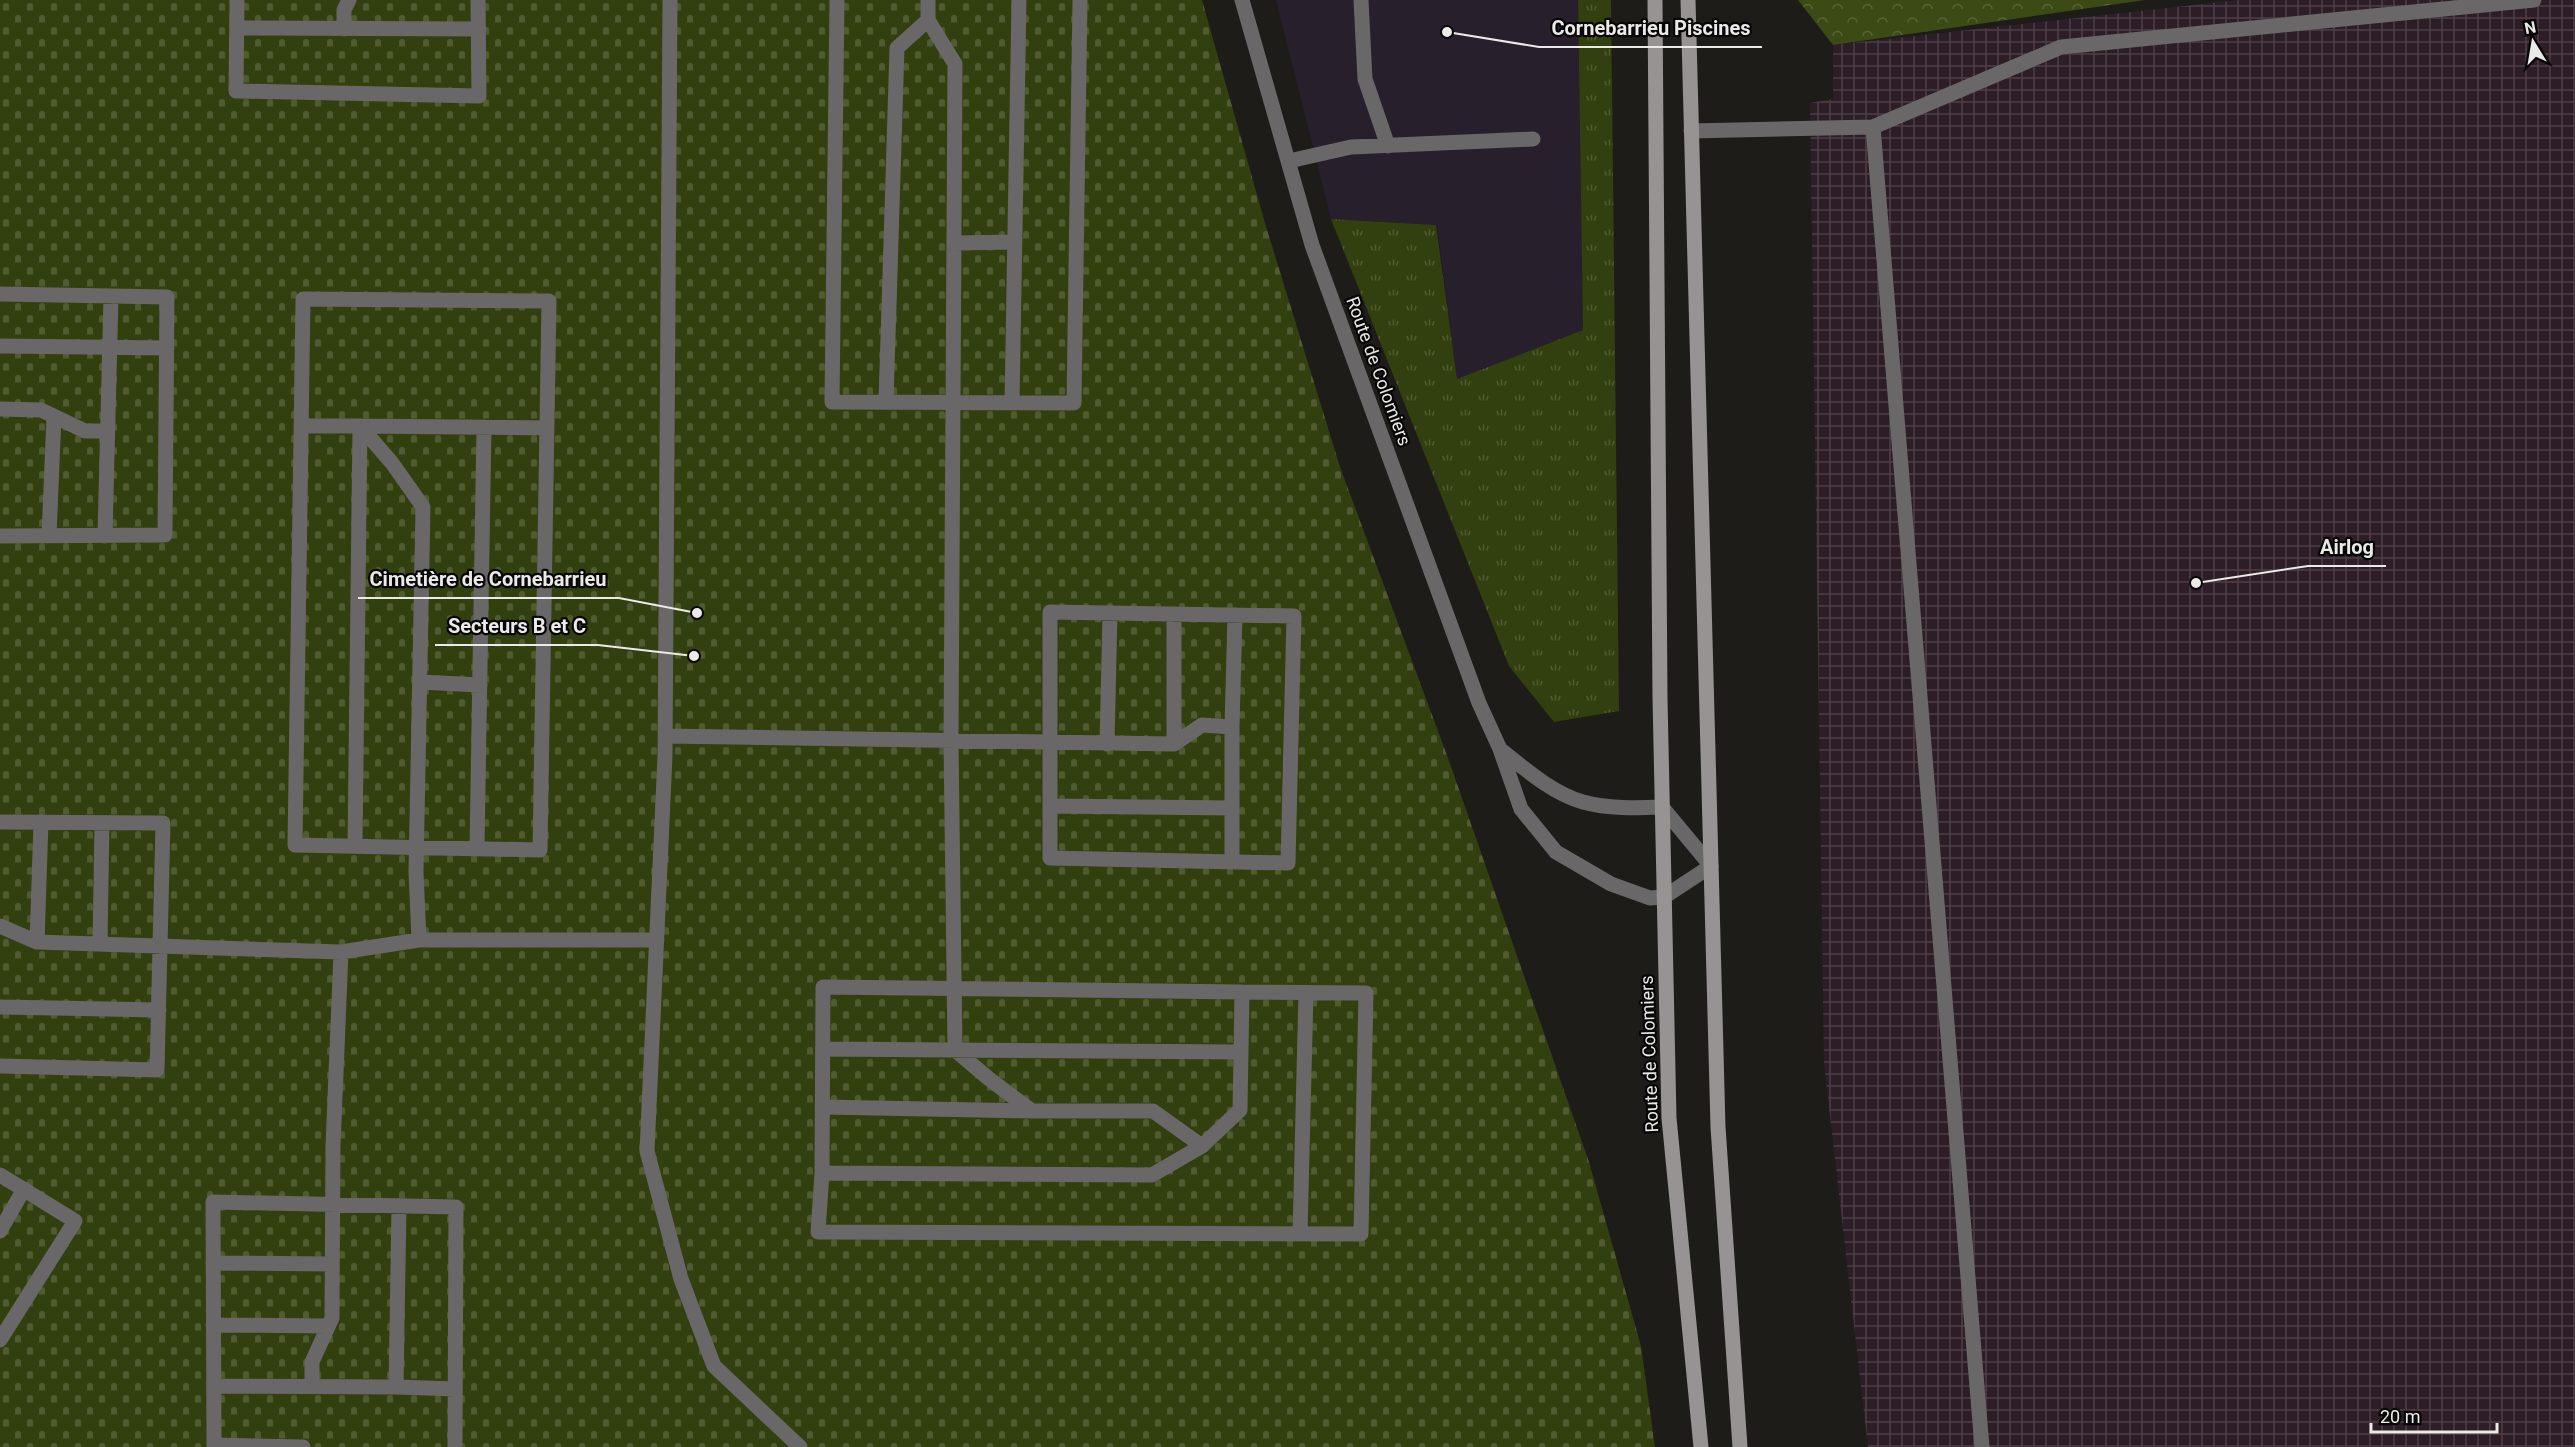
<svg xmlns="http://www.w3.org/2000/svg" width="2575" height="1447" font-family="Roboto,sans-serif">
<defs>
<pattern id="industrial-grid" width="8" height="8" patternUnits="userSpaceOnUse" patternTransform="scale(1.5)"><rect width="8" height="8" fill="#2d1d27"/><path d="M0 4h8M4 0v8" fill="none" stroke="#4c3e46"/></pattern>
<pattern id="grass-tufts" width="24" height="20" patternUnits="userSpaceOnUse" patternTransform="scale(1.5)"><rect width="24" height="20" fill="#323f0e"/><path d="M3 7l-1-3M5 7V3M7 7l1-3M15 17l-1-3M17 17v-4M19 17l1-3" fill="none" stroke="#505b31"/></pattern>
<pattern id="forest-crowns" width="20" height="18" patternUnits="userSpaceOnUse" patternTransform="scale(1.5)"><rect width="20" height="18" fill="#3c4a15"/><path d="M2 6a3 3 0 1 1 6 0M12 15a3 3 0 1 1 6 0" fill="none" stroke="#586437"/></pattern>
<pattern id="cemetery-stones" width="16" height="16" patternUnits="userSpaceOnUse" patternTransform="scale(1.5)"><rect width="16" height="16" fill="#323f0e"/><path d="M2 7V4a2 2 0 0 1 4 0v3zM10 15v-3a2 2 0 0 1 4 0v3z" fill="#505b31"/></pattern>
</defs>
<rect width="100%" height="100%" fill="#1d1c19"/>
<path fill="#281f2d" d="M 1276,0 L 1578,0 L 1583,330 L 1457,379 L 1437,225 L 1331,219 Z"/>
<path fill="url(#industrial-grid)" d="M 2239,0 L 2575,0 L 2575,1447 L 1868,1447 L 1824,1063 L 1810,103 L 1833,99 L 1833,45 Z"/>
<path fill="url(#grass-tufts)" d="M 1578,0 L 1611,0 L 1619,711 L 1554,722 L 1509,666 L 1331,219 L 1436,225 L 1457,379 L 1583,330 Z"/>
<path fill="url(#forest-crowns)" d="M 1798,0 L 2145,0 L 1833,45 Z"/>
<path fill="url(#cemetery-stones)" d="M 0,0 L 1202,0 L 1265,223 L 1340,467 L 1448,758 L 1589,1162 L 1641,1346 L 1655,1447 L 0,1447 Z"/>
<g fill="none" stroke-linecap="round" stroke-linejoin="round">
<path stroke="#696767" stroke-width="15" d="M 237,0 L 236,91 L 479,96 L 478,0
M 670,0 L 665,756 L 647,1151 L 681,1279 L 714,1366 L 800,1447
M 837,0 L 832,402 L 1074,403 L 1080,0
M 928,0 L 928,20 L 955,64 L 951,741 L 955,1050 L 988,1078 L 1032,1111 L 1153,1111 L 1202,1146
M 1361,0 L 1365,79 L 1388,146
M 237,28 L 479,29
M 344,29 L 344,10 L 349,0
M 1691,131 L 1873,127
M 1289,161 L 1351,147 L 1533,139
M 954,243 L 1015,242
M 0,294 L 167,297 L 165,535 L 0,536
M 303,299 L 549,301 L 540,850 L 295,845 Z
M 0,346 L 167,348
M 886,402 L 897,48 L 928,20
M 1012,403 L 1019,0
M 0,409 L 41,410 L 85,431 L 107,431
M 301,426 L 360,426 L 355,846
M 360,426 L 392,463 L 423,507 L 416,872 L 419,940
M 360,426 L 547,428
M 49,536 L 54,416
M 105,536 L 111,296
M 1050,612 L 1294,616 L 1288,863 L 1050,858 Z
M 420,682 L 480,685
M 665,736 L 1174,744 L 1202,725 L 1232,727 L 1235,615
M 1107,744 L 1110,613
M 1174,744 L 1174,614
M 1050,806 L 1231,808
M 0,822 L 163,823 L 157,1070 L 0,1066
M 477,848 L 484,427
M 1232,862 L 1232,727
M 0,926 L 37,942 L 341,952 L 419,940 L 657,940
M 37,942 L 41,822
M 100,944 L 102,823
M 823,987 L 1242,992 L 1240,1110 L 1202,1146 L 1152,1175 L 822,1173 Z
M 0,1007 L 159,1010
M 823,1049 L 1241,1052
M 823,1107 L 1032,1111
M 822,1173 L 818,1232 L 1361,1234 L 1366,993 L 1242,992
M 0,1175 L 75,1221 L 0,1340
M 399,1206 L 396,1387 L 455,1389
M 0,1231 L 24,1189
M 1300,1234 L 1306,993
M 213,1263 L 332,1264
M 213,1325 L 328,1326
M 214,1386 L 396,1387
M 312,1386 L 312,1362 L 332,1318 L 333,1146 L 341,952
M 303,1447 L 214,1445 L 213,1202 L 456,1207 L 455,1447
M 1982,1447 L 1873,127 L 2061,47 L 2534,0"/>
<path stroke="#696767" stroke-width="15" d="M 1242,0 L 1312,245 L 1479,703 L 1500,749 L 1521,809 L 1556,852 L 1611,884 L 1650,898 L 1664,897 L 1711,866 L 1662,807 C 1636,808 1608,809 1583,802 C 1552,793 1525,769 1500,749"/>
<path stroke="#969392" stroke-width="15" d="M 1655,0 L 1660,698 L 1669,1118 L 1701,1447
M 1688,0 L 1718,1127 L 1740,1447"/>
</g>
<g text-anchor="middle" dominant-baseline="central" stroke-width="4.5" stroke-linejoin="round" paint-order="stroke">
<g font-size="18" fill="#ebeae8" stroke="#070606">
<text transform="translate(1379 371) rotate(70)">Route de Colomiers</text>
<text transform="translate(1649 1054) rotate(-92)">Route de Colomiers</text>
</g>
</g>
<path fill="none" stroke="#ebeae8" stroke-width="2" d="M1447 32L1539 47H1762M2196 583L2308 566H2386M697 613L619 598H358M694 656L598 645H435"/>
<g fill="#ebeae8" stroke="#070606" stroke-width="2">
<circle cx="1447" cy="32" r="6"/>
<circle cx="2196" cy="583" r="6"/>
<circle cx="697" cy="613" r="6"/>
<circle cx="694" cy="656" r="6"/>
</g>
<g font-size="20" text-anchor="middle" font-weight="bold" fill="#ebeae8" stroke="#070606" stroke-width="4.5" stroke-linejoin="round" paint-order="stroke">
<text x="1651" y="35">Cornebarrieu Piscines</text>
<text x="2347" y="554">Airlog</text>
<text x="488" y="586">Cimetière de Cornebarrieu</text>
<text x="517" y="633">Secteurs B et C</text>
</g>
<g transform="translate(2533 42) rotate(349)" stroke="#070606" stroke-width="4.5" paint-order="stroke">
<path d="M0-4.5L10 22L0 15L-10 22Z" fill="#ebeae8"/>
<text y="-9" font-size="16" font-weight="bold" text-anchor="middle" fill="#ebeae8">N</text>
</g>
<path d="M2371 1423v9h126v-9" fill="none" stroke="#ebeae8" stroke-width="3"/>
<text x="2380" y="1423" font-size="18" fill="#ebeae8" stroke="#070606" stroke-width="4.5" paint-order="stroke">20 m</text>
</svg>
